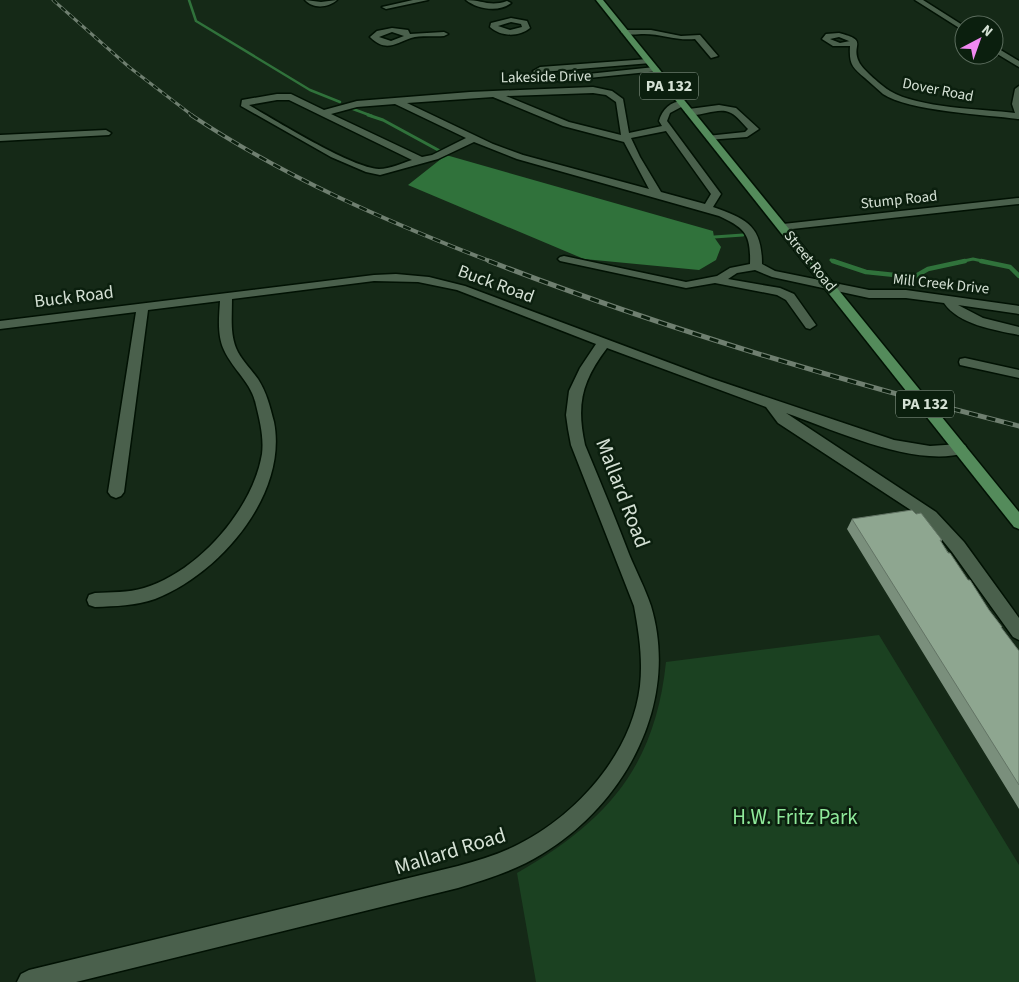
<svg xmlns="http://www.w3.org/2000/svg" width="1019" height="982" font-family="'Source Sans 3',sans-serif">
<rect width="100%" height="100%" fill="#152917"/>
<path fill="#1b4121" d="M 879,635 L 1019,865 L 1019,982 L 536,982 L 517,873 C 606,822 655,768 666,662 Z"/>
<path fill="#30723b" d="M 446,155 L 713,231 L 714,237 L 721,247 L 716,260 L 699,270 L 584,259 L 408,185 Z"/>
<g fill="none" stroke-linecap="round" stroke-linejoin="round">
<path stroke="#30723b" stroke-width="2.5" d="M 189,0 L 196,21 L 310,90 L 340,102
M 353,109 L 372,116"/>
<path stroke="#30723b" stroke-width="3" d="M 368,115 L 383,120 L 440,151
M 714,237 L 743,235
M 831,260 L 837,262
M 959,262 L 973,259 L 987,262"/>
<path stroke="#30723b" stroke-width="4.5" d="M 833,261 L 866,272 L 914,277 L 928,269 L 965,261
M 981,261 L 1010,267 L 1019,276"/>
<g stroke="#011103" stroke-width="3">
<path id="minor" d="M 305,0 L 321,2 L 337,0 C 328,8 313,9 305,0 Z
M 413,0 L 428,0 L 386,9 L 382,7 Z
M 466,0 C 482,0 490,7 507,1 L 511,3 C 499,13 477,9 466,0 Z
M 915,0 L 923,0 L 964,26 L 964,31 Z
M 511,18 L 527,21 L 530,28 C 519,37 501,37 490,27 L 491,23 ZM 511,22 L 521,24 L 522,27 L 510,30 L 498,26 Z
M 392,28 L 408,30 L 410,34 L 444,32 L 448,34 L 444,36 C 434,37 421,35 411,38 C 396,43 386,53 370,37 L 377,31 ZM 392,32 L 404,36 L 391,41 L 379,37 Z
M 622,30 L 651,30 L 681,36 L 700,35 L 718,56 L 711,58 L 695,39 C 677,41 662,34 644,34 C 637,34 627,36 621,32 Z
M 839,33 C 870,41 850,44 859,62 C 862,69 883,87 890,91 C 918,108 982,109 1015,113 L 1012,104 L 1015,89 L 1019,86 L 1019,119 C 987,115 908,111 883,94 C 877,89 871,83 865,78 C 852,67 849,64 850,46 L 833,46 L 822,39 L 826,34 ZM 839,37 L 849,41 L 850,41 L 840,43 L 830,39 Z
M 994,46 L 1019,61 L 1019,67 L 994,52 Z
M 648,59 L 651,59 L 651,63 L 542,72 L 544,76 L 559,77 L 655,67 L 659,69 L 658,71 L 559,81 L 539,80 L 533,71 L 540,67 Z
M 593,87 L 612,91 L 623,99 L 629,133 L 662,126 L 659,121 C 662,109 672,100 685,101 L 685,105 L 670,113 L 667,121 L 721,194 L 713,207 C 747,219 762,226 762,264 L 775,271 L 869,290 L 906,290 L 1019,306 L 1019,314 L 958,305 L 983,318 L 1019,327 L 1019,335 C 995,330 959,325 944,303 L 906,298 L 869,298 L 772,277 L 755,270 L 737,273 L 728,279 L 780,288 L 794,294 L 816,325 L 810,329 L 806,328 L 786,300 L 777,295 L 715,283 L 686,288 L 560,261 L 558,259 L 560,257 L 564,256 L 686,282 L 717,276 L 730,268 L 750,264 C 751,234 745,228 719,216 L 517,159 L 474,142 L 438,159 L 380,175 L 366,172 L 331,157 L 241,106 L 242,100 L 277,94 L 291,94 L 324,110 L 357,101 L 470,92 ZM 593,93 L 606,95 L 616,102 L 621,135 L 569,122 L 506,96 ZM 493,97 L 563,126 L 624,142 L 649,189 L 523,155 L 493,144 L 407,103 ZM 277,100 L 289,100 L 412,160 C 402,163 390,169 379,169 C 350,167 277,121 249,105 ZM 395,104 L 466,138 L 432,155 L 422,157 L 331,114 L 357,107 ZM 666,131 L 711,194 L 705,204 L 661,192 L 640,157 L 631,138 Z
M 719,105 L 736,108 L 759,129 L 747,137 L 707,140 L 707,136 L 745,132 L 748,129 C 743,124 737,116 731,113 C 717,105 696,121 685,112 L 689,109 Z
M 106,130 L 111,133 L 109,135 L 0,141 L 0,135 Z
M 1019,198 L 1019,204 L 783,230 L 778,227 L 783,224 Z
M 396,274 L 429,277 L 465,286 L 710,378 L 894,440 L 930,446 L 960,444 L 965,445 L 967,449 L 965,453 C 915,468 834,430 786,413 L 936,512 L 964,542 L 1019,618 L 1019,640 L 1013,637 L 952,552 L 926,520 L 778,423 L 766,407 L 607,348 C 582,381 576,404 585,445 C 600,481 615,517 629,554 C 636,571 645,588 651,606 C 680,703 625,804 542,854 C 517,870 487,879 458,888 L 76,982 L 17,982 L 21,974 L 29,970 L 458,866 C 479,860 500,854 519,844 C 578,814 632,753 640,686 C 643,659 639,633 634,606 L 571,445 L 568,429 L 566,415 L 569,391 L 580,368 L 596,344 L 457,290 L 418,282 L 374,281 L 232,299 C 232,316 230,333 236,348 C 241,360 251,369 258,379 C 267,393 270,407 274,422 C 288,494 220,574 155,599 C 135,606 116,606 95,607 L 89,605 L 87,600 L 89,595 L 95,593 C 111,592 128,593 144,588 C 198,572 253,509 262,454 C 264,438 260,421 256,405 C 252,383 233,370 224,350 C 217,335 219,317 220,301 L 148,310 L 124,492 L 121,496 L 116,498 L 111,496 L 108,492 L 136,312 L 0,329 L 0,321 L 374,275 Z
M 965,358 L 1019,370 L 1019,378 L 960,365 L 959,362 L 960,359 Z"/>
</g>
<g stroke="#011103" stroke-width="3">
<path id="major" d="M 596,0 L 603,0 L 1019,512 L 1019,529 L 1014,527 Z"/>
</g>
<use href="#minor" fill="#4a604c" fill-rule="evenodd"/>
<use href="#major" fill="#548b5b" fill-rule="evenodd"/>
<g stroke="#6f7f70" stroke-width="3">
<path id="rail-far2" d="M 53,0 L 129,67 L 193,116"/>
</g>
<g stroke="#6f7f70" stroke-width="4">
<path id="rail-far1" d="M 191,115 C 284,177 388,222 492,262"/>
</g>
<g stroke="#6f7f70" stroke-width="5">
<path id="rail" d="M 489,261 C 662,328 839,381 1019,426"/>
</g>
<use href="#rail-far2" stroke="#0b1f0e" stroke-width="2" stroke-dasharray="5.5" stroke-linecap="butt"/>
<use href="#rail-far1" stroke="#0b1f0e" stroke-width="2.5" stroke-dasharray="8" stroke-linecap="butt"/>
<use href="#rail" stroke="#0b1f0e" stroke-width="3" stroke-dasharray="9" stroke-linecap="butt"/>
</g>
<path fill="#7a8f7c" d="M 916,514 L 942,540 L 941,542 L 968,580 L 989,610 L 1002,627 L 1001,628 L 1019,651 L 1019,809 L 847,529 L 852,519 Z"/>
<path fill="#8ea690" stroke="#637465" d="M 912,510 L 916,514 L 921,513 L 942,540 L 940,540 L 948,553 L 950,553 L 968,580 L 970,580 L 989,610 L 1002,627 L 1001,627 L 1019,651 L 1019,785 L 852,519 Z"/>
<g text-anchor="middle" dominant-baseline="central" stroke-width="5" stroke-linejoin="round" paint-order="stroke">
<g font-size="15" fill="#d5e1d5" stroke="#0b1f0e">
<text transform="translate(546 77) rotate(-1)">Lakeside Drive</text>
<text transform="translate(938 90) rotate(11)">Dover Road</text>
<text transform="translate(899 200) rotate(-6)">Stump Road</text>
<text transform="translate(810 261) rotate(51)">Street Road</text>
<text transform="translate(941 284) rotate(6)">Mill Creek Drive</text>
</g>
<g fill="#0b1f0e" stroke="#98a799" stroke-width="1">
<rect x="640" y="72.5" width="58" height="27" rx="4"/>
<rect x="896" y="390.5" width="58" height="27" rx="4"/>
</g>
<g font-size="16" font-weight="bold" fill="#d5e1d5">
<text x="669" y="86">PA 132</text>
<text x="925" y="404">PA 132</text>
</g>
<g font-size="18" fill="#d5e1d5" stroke="#0b1f0e">
<text transform="translate(496 284) rotate(20)">Buck Road</text>
<text transform="translate(74 297) rotate(-7)">Buck Road</text>
</g>
<g font-size="21" fill="#d5e1d5" stroke="#0b1f0e">
<text transform="translate(623 493) rotate(69)">Mallard Road</text>
<text transform="translate(450 851) rotate(-17)">Mallard Road</text>
</g>
<g font-size="21" fill="#8fe99a" stroke="#0b1f0e">
<text x="795" y="817">H.W. Fritz Park</text>
</g>
</g>
<g transform="translate(979 40) rotate(41)"><circle r="24" fill="#0b1f0e" stroke="#5c6d5e"/>
<path d="M0-4L9 19L0 12L-9 19Z" fill="#f28af2"/>
<text y="-8" font-size="14" font-weight="bold" text-anchor="middle" fill="#d5e1d5">N</text>
</g>
</svg>
